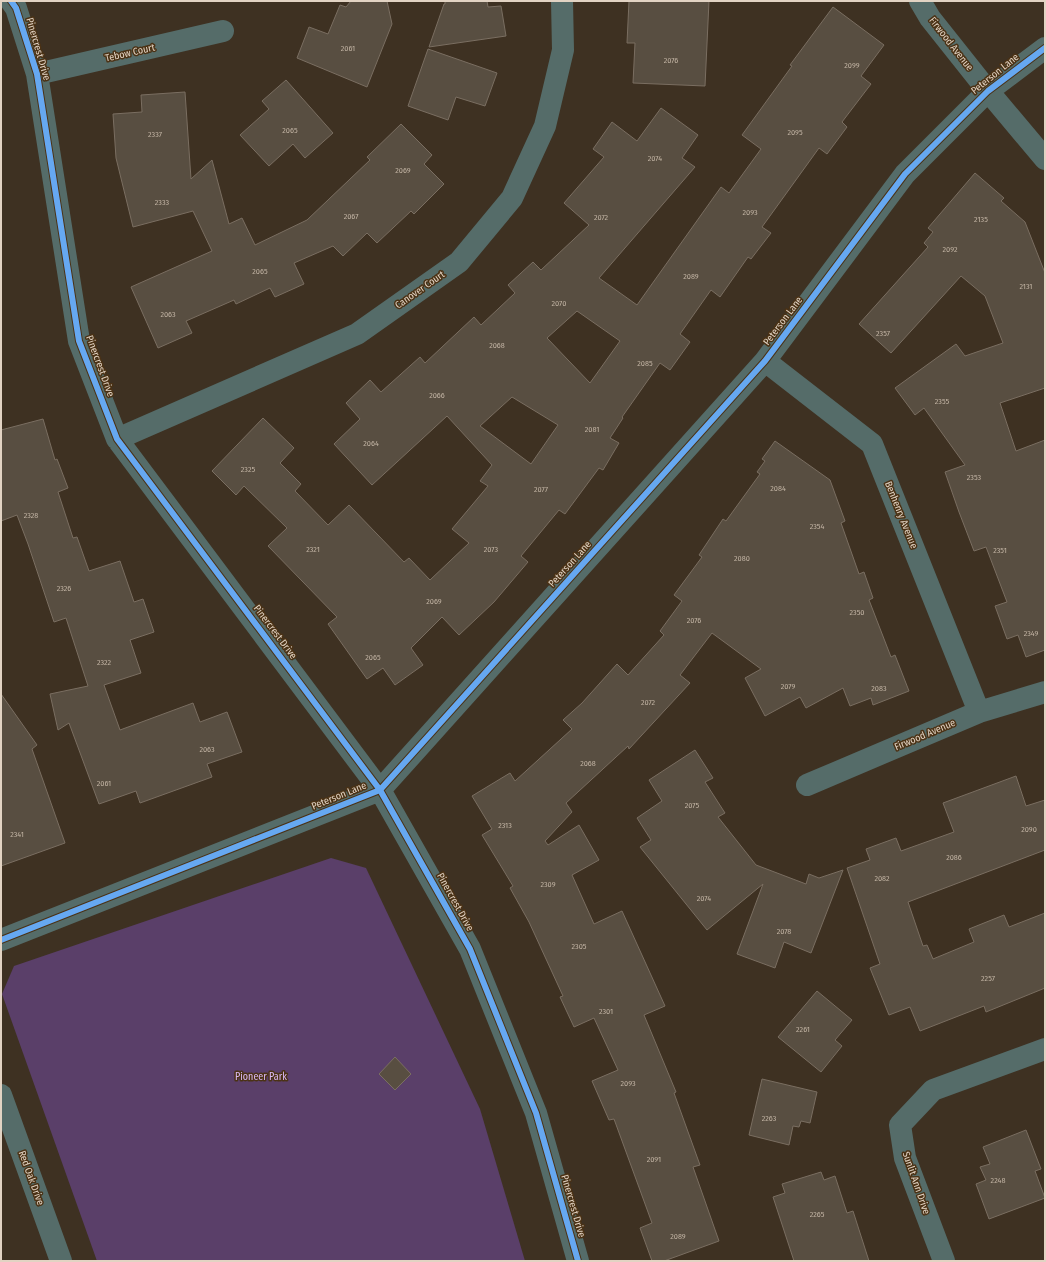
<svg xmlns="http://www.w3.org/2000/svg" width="1046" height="1262" font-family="'Fira Sans Condensed',sans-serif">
<rect width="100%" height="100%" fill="#3e3122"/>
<path fill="#5a3f69" d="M 331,858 L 366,868 L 480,1109 L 525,1261 L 97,1261 L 2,994 L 14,966 Z"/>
<path fill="#584e41" stroke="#7a6e61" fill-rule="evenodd" d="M 351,1 L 387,1 L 392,24 L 367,87 L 297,58 L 309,27 L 328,34 L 340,5 L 346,7 Z
M 445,1 L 487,1 L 488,7 L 501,6 L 506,36 L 429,47 L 444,4 L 445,4 Z
M 629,1 L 709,1 L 705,86 L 633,83 L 635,43 L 627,43 Z
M 833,7 L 884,45 L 861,76 L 871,84 L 842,122 L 847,127 L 827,154 L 819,148 L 762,227 L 771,233 L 751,259 L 748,257 L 720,297 L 711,290 L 680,334 L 690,342 L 670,370 L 660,363 L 622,417 L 623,418 L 610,438 L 619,443 L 603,470 L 599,468 L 565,514 L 559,510 L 521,556 L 528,562 L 494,602 L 459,635 L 442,617 L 411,648 L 423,665 L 395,685 L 383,668 L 367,679 L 328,624 L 337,617 L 268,546 L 287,528 L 244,486 L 236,495 L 212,471 L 263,418 L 294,448 L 280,463 L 301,484 L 295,491 L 328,525 L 349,505 L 404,562 L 409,558 L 430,580 L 469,543 L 452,529 L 488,486 L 480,481 L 492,465 L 447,416 L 372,485 L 334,444 L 360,419 L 346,403 L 370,380 L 381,392 L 420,357 L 425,363 L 474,317 L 481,325 L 515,293 L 508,285 L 533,262 L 541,270 L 589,225 L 564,203 L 604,157 L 593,149 L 612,122 L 637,141 L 661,108 L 698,135 L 682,158 L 695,167 L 599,278 L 637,305 L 721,187 L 729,193 L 761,149 L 742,135 L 792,66 L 790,65 ZM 577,311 L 620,341 L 590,383 L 547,338 ZM 512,397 L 558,425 L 531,464 L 480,426 Z
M 428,49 L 497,73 L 485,106 L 456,97 L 448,120 L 408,106 Z
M 286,80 L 333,133 L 305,158 L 293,144 L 269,166 L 240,135 L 269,109 L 262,101 Z
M 185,92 L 191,179 L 212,160 L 229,224 L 242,218 L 255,245 L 307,220 L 370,160 L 367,157 L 401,124 L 432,155 L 424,164 L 444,184 L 414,214 L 411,211 L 377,243 L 367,233 L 343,256 L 333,246 L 294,263 L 304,284 L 275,297 L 270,288 L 236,304 L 234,300 L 186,321 L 192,333 L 158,348 L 131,287 L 212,251 L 193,211 L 133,227 L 116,158 L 113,114 L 142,112 L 141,95 Z
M 975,173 L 1004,198 L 1001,201 L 1025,222 L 1045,273 L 1045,388 L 1000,403 L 1016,451 L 1045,440 L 1045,650 L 1026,657 L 1018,635 L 1007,639 L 995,606 L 1007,602 L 986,547 L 974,551 L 959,512 L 945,472 L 965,465 L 924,408 L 915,415 L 895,388 L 956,344 L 965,356 L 1003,343 L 985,296 L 961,276 L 891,353 L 859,324 L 928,247 L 924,243 L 933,232 L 928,228 Z
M 43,419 L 55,460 L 57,459 L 68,488 L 58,492 L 73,538 L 77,537 L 89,571 L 120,561 L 134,602 L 143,599 L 154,632 L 130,640 L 141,673 L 104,685 L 120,730 L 193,703 L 200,722 L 227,712 L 242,752 L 207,764 L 212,777 L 140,803 L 136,791 L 99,804 L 69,723 L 58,730 L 50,694 L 88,686 L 66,618 L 54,622 L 28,544 L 17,515 L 1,521 L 1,430 Z
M 775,441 L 830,480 L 845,521 L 841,523 L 859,574 L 864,572 L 873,598 L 869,600 L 891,657 L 895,655 L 909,691 L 873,705 L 871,698 L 850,706 L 843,688 L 806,708 L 800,697 L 765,716 L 745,678 L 761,669 L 712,633 L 680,675 L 690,683 L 629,749 L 628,746 L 566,803 L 572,812 L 545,841 L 548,845 L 579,825 L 599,860 L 572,875 L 594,924 L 622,911 L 665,1006 L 644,1015 L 676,1092 L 674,1093 L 700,1165 L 693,1167 L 719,1241 L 664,1261 L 652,1261 L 640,1228 L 652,1223 L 614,1119 L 609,1120 L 592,1081 L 618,1070 L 594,1018 L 574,1027 L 560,997 L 563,996 L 529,922 L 510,888 L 513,886 L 482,835 L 492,829 L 472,796 L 510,773 L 515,781 L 572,729 L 563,720 L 582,703 L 617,664 L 628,675 L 664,635 L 660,631 L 682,601 L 674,595 L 702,557 L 699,555 L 723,519 L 726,521 L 760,474 L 757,472 L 765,461 L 762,459 Z
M 1,694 L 37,745 L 32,749 L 65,843 L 1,866 Z
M 695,750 L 713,778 L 705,782 L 725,813 L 718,817 L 756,865 L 806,884 L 809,874 L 819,878 L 843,870 L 811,953 L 784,942 L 775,968 L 737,954 L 763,884 L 707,930 L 640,847 L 651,840 L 637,818 L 662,801 L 649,780 Z
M 1016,776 L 1026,806 L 1045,800 L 1045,850 L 908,902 L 923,946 L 927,945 L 933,959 L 974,942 L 969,929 L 1004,915 L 1009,927 L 1045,913 L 1045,988 L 986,1012 L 984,1006 L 920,1031 L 910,1007 L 889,1015 L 870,968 L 880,964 L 847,868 L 870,860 L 866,849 L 896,838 L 901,851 L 954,832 L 943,803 Z
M 817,991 L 852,1020 L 835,1040 L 842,1046 L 821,1072 L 778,1037 Z
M 395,1057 L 411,1074 L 395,1090 L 379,1074 Z
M 762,1079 L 817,1092 L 810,1123 L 801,1121 L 799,1127 L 793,1126 L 789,1145 L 749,1135 Z
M 1026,1130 L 1041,1169 L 1035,1171 L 1045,1198 L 989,1219 L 976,1184 L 986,1180 L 980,1167 L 990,1164 L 983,1147 Z
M 821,1172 L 824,1180 L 835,1176 L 847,1213 L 853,1211 L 869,1261 L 794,1261 L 773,1197 L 785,1193 L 782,1184 Z"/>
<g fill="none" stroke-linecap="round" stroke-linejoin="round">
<path stroke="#556c69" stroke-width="22" d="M 11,1 L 16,8 L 37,74 L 79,341 L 117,439 L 380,790 L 470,949 L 536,1113 L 578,1261
M 920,1 L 930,18 L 988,91 L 1045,159
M 37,74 L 223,31
M 765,361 L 872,444 L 979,712
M 117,439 L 357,334 L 459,262 L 512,198 L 545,126 L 563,50 L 562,1
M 807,785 L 979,712 L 1045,692
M 1,940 L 380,790 L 765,361 L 905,174 L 988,91 L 1045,48
M 1,1095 L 61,1261
M 944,1261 L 905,1158 L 900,1125 L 933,1090 L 1045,1049"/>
<g stroke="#4b3215" stroke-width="8">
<path id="cycleway" d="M 11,1 L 16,8 L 37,74 L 79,341 L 117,439 L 380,790 L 470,949 L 536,1113 L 578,1261
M 1,940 L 380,790 L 765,361 L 905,174 L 988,91 L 1045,48"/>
</g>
<use href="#cycleway" stroke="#66a8f1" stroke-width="6"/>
</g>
<g text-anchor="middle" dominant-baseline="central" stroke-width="3" stroke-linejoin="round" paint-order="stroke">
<g font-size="8" fill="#c0b2a2">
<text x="348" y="48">2061</text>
<text x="671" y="60">2076</text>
<text x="852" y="65">2099</text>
<text x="290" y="130">2065</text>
<text x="795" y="132">2095</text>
<text x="155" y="134">2337</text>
<text x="655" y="158">2074</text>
<text x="403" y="170">2069</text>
<text x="162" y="202">2333</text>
<text x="750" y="212">2093</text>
<text x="351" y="216">2067</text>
<text x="601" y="217">2072</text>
<text x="981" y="219">2135</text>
<text x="950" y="249">2092</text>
<text x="260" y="271">2065</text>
<text x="691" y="276">2089</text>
<text x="1026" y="286">2131</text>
<text x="559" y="303">2070</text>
<text x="168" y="314">2063</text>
<text x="883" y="333">2357</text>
<text x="497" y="345">2068</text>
<text x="645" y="363">2085</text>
<text x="437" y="395">2066</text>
<text x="942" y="401">2355</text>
<text x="592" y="429">2081</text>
<text x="371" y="443">2064</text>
<text x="248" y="469">2325</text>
<text x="974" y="477">2353</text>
<text x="778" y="488">2084</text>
<text x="541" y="489">2077</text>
<text x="31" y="515">2328</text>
<text x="817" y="526">2354</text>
<text x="313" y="549">2321</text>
<text x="491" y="549">2073</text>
<text x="1000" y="550">2351</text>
<text x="742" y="558">2080</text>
<text x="64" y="588">2326</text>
<text x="434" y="601">2069</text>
<text x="857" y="612">2350</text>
<text x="694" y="620">2076</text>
<text x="1031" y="633">2349</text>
<text x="373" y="657">2065</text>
<text x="104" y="662">2322</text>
<text x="788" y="686">2079</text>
<text x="879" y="688">2083</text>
<text x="648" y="702">2072</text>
<text x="207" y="749">2063</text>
<text x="588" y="763">2068</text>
<text x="104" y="783">2061</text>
<text x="692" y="805">2075</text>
<text x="505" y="825">2313</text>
<text x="1029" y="829">2090</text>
<text x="17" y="834">2341</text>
<text x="954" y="857">2086</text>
<text x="882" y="878">2082</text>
<text x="548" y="884">2309</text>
<text x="704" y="898">2074</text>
<text x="784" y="931">2078</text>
<text x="579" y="946">2305</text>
<text x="988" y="978">2257</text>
<text x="606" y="1011">2301</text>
<text x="803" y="1029">2261</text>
<text x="628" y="1083">2093</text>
<text x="769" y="1118">2263</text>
<text x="654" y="1159">2091</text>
<text x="998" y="1180">2248</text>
<text x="817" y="1214">2265</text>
<text x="678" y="1236">2089</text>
</g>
<g font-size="10" fill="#e2d3c3" stroke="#4b3215">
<text transform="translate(951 44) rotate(52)">Firwood Avenue</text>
<text transform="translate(38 49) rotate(74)">Pinercrest Drive</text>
<text transform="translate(130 53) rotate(-13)">Tebow Court</text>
<text transform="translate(995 74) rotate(-39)">Peterson Lane</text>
<text transform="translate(420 290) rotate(-35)">Canover Court</text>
<text transform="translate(783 321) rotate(-53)">Peterson Lane</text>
<text transform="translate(100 366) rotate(70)">Pinercrest Drive</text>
<text transform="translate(901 515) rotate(68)">Benhenry Avenue</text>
<text transform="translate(570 564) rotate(-48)">Peterson Lane</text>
<text transform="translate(275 632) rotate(53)">Pinercrest Drive</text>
<text transform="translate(925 735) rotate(-23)">Firwood Avenue</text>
<text transform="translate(339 796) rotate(-22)">Peterson Lane</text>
<text transform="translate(455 902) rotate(61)">Pinercrest Drive</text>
<text transform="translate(31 1178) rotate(70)">Red Oak Drive</text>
<text transform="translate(916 1183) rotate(71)">Sunlit Ann Drive</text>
<text transform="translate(573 1206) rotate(74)">Pinercrest Drive</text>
</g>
<g font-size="10" fill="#dcbaf8" stroke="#4b3215">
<text x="261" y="1077">Pioneer Park</text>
</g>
</g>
<rect width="1046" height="1262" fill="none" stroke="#e2d3c3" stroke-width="4"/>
</svg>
